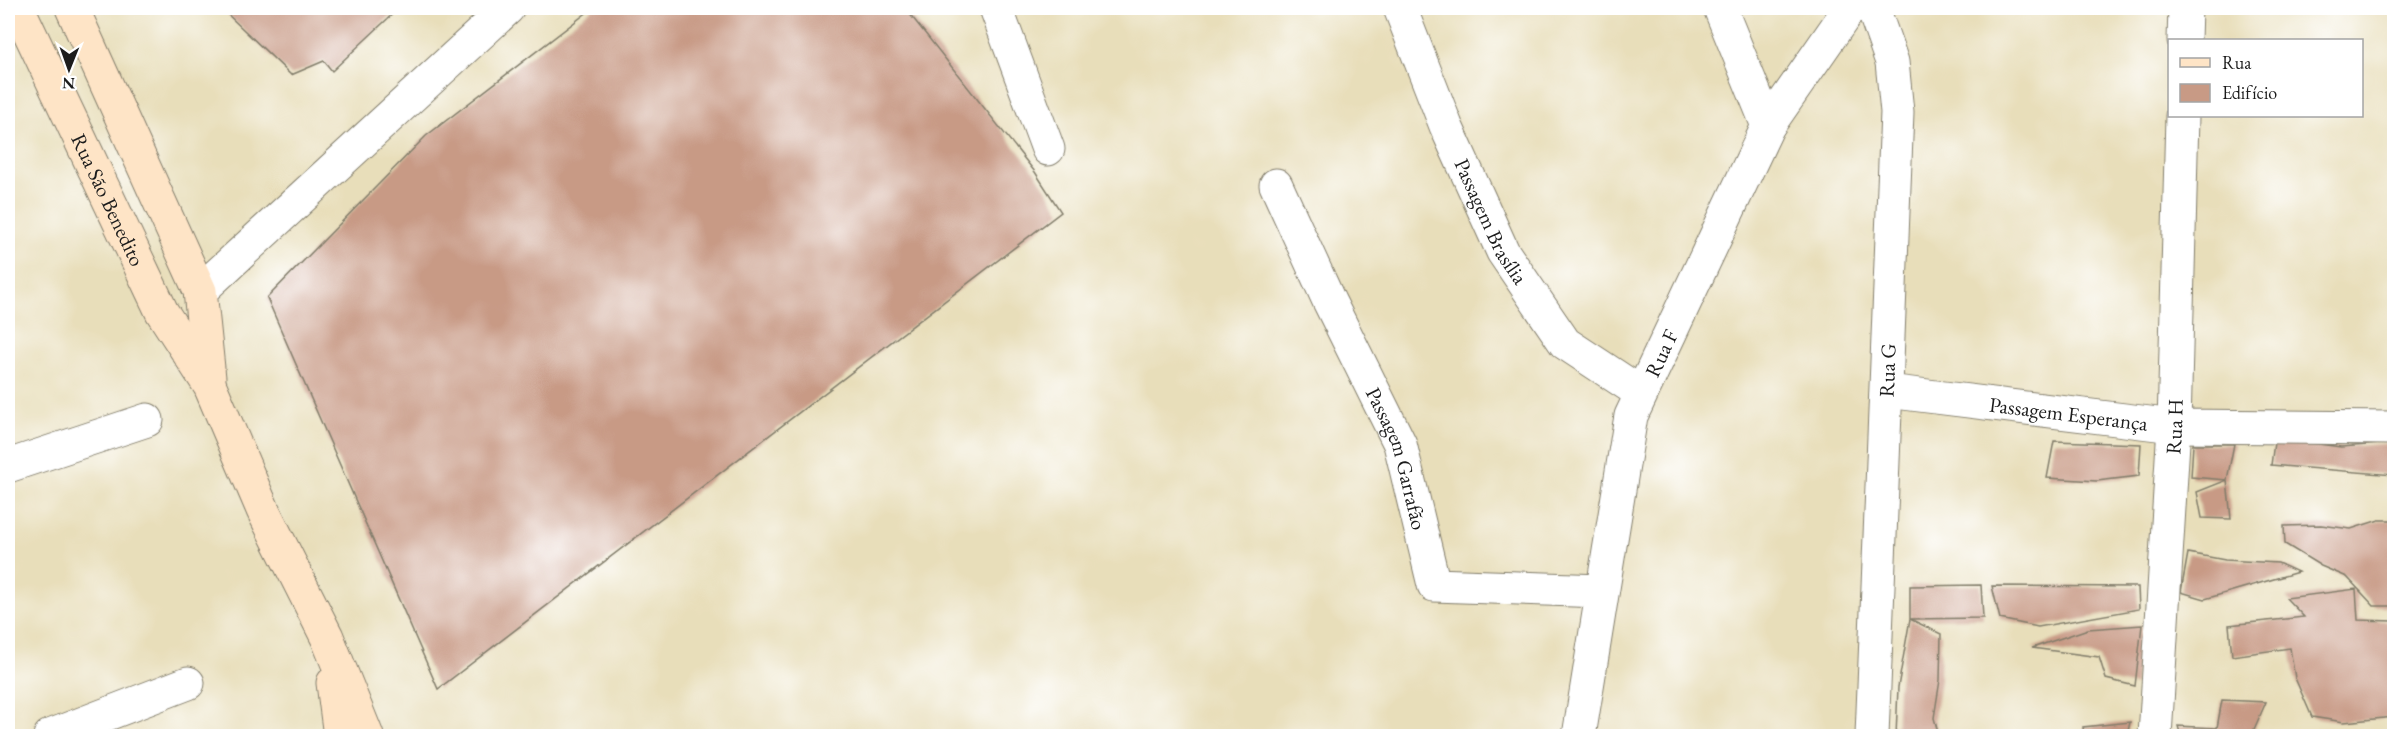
<svg xmlns="http://www.w3.org/2000/svg" width="2402" height="744" font-family="'EB Garamond',serif">
<rect width="100%" height="100%" fill="#fff"/>
<filter id="ink" filterUnits="userSpaceOnUse"><feTurbulence type="fractalNoise" baseFrequency=".0167" numOctaves="2"/><feDisplacementMap in="SourceGraphic" scale="12" xChannelSelector="R" yChannelSelector="G"/><feConvolveMatrix kernelMatrix="1 2 1 2 8 2 1 2 1" color-interpolation-filters="sRGB"/></filter>
<filter id="wash" filterUnits="userSpaceOnUse"><feTurbulence type="fractalNoise" baseFrequency=".008" numOctaves="4" result="noise"/><feDisplacementMap in="SourceGraphic" scale="24" xChannelSelector="R" yChannelSelector="G"/><feGaussianBlur stdDeviation="1.35" result="paint"/><feColorMatrix in="noise" values="0 0 0 0 0 0 0 0 0 0 0 0 0 0 0 0 0 1.4 0 .05"/><feComposite in="paint" operator="in"/></filter>
<g filter="url(#wash)">
<rect width="100%" height="100%" fill="#e8deba"/>
<g id="blocks">
<path fill="#c89a85" d="M 221,8 L 399,8 L 332,71 L 324,61 L 291,75 Z
M 593,8 L 905,8 L 1035,172 L 1061,212 L 438,689 L 267,298 L 426,136 Z
M 2054,441 L 2141,444 L 2139,476 L 2097,481 L 2047,478 Z
M 2303,442 L 2341,447 L 2394,443 L 2394,475 L 2271,465 L 2274,443 Z
M 2193,444 L 2234,444 L 2227,480 L 2191,477 Z
M 2227,480 L 2231,519 L 2202,518 L 2197,492 Z
M 2379,520 L 2394,520 L 2394,606 L 2374,606 L 2347,577 L 2321,566 L 2285,544 L 2284,526 L 2321,525 L 2351,529 Z
M 2188,553 L 2225,560 L 2278,563 L 2298,572 L 2205,599 L 2181,592 Z
M 1981,585 L 1983,618 L 1910,619 L 1941,634 L 1940,680 L 1934,718 L 1939,736 L 1896,736 L 1898,687 L 1910,619 L 1910,586 Z
M 1992,586 L 2138,587 L 2139,609 L 2038,627 L 2000,619 Z
M 2356,589 L 2358,620 L 2394,621 L 2394,717 L 2344,722 L 2312,717 L 2295,678 L 2290,648 L 2232,656 L 2229,625 L 2304,617 L 2286,598 Z
M 2142,625 L 2135,686 L 2106,679 L 2099,657 L 2032,648 L 2088,629 Z
M 2222,700 L 2266,702 L 2251,736 L 2181,736 L 2178,726 L 2217,728 Z
M 2130,722 L 2127,736 L 2084,736 L 2083,727 Z
M 2306,733 L 2340,735 L 2340,736 L 2308,736 Z"/>
</g>
</g>
<g filter="url(#ink)">
<use href="#blocks" fill-opacity="0" stroke="#827d6b" stroke-width="1.5"/>
<g fill="none" stroke-linecap="round" stroke-linejoin="round">
<g stroke="#827d6b" stroke-width="35">
<g id="street">
<path d="M 996,8 L 1048,149"/>
<path id="s1" d="M 1400,8 L 1446,126 L 1503,252 L 1565,343 L 1641,393"/>
<path d="M 1720,8 L 1768,126"/>
<path d="M 2184,40 L 2185,8"/>
<path id="s2" d="M 1276,185 L 1329,301 L 1400,444 L 1434,585 L 1602,591"/>
<path d="M 200,291 L 508,8"/>
<path id="s3" d="M 1887,391 L 2174,426 L 2394,428"/>
<path d="M 8,466 L 147,420"/>
<path d="M 50,736 L 188,683"/>
<path id="s4" d="M 1579,736 L 1631,416 L 1768,126 L 1850,8"/>
<path id="s5" d="M 1872,736 L 1897,112 L 1892,62 L 1873,8"/>
<path id="s6" d="M 2155,736 L 2174,426 L 2182,116"/>
</g>
</g>
<g stroke="#827d6b" stroke-width="35">
<g id="secondary">
<path id="s7" d="M 18,8 L 162,312 L 210,386 L 263,510 L 327,637 L 367,736"/>
<path d="M 72,8 L 200,291 L 209,378"/>
<path d="M 333,683 L 340,736"/>
</g>
</g>
<use href="#street" stroke="#fff" stroke-width="33"/>
<use href="#secondary" stroke="#fee4c6" stroke-width="33"/>
</g>
</g>
<g text-anchor="middle" dominant-baseline="central" stroke-width="4.5" stroke-linejoin="round" paint-order="stroke">
<g font-size="21" fill="#1c1c1c" stroke="#fff">
<text stroke="none"><textPath href="#s7" startOffset="212">Rua São Benedito</textPath></text>
<text stroke="none"><textPath href="#s1" startOffset="232">Passagem Brasília</textPath></text>
<text stroke="none"><textPath href="#s4" startOffset="394">Rua F</textPath></text>
<text stroke="none"><textPath href="#s5" startOffset="366">Rua G</textPath></text>
<text stroke="none"><textPath href="#s3" startOffset="183">Passagem Esperança</textPath></text>
<text stroke="none"><textPath href="#s6" startOffset="310">Rua H</textPath></text>
<text stroke="none"><textPath href="#s2" startOffset="300">Passagem Garrafão</textPath></text>
</g>
</g>
<rect width="2402" height="744" fill="none" stroke="#fff" stroke-width="30"/>
<rect x="2168" y="39" width="195" height="78" fill="#ffffff" stroke="#a4a4a4" stroke-width="1.5"/>
<rect x="2180" y="58" width="30" height="9" fill="#fee4c6" stroke="#a4a4a4" stroke-width="1.5"/>
<text x="2222" y="69" font-size="18" fill="#1c1c1c">Rua</text>
<rect x="2180" y="84" width="30" height="18" fill="#c89a85" stroke="#a4a4a4" stroke-width="1.5"/>
<text x="2222" y="99" font-size="18" fill="#1c1c1c">Edifício</text>
<g transform="translate(69 69) rotate(181)" stroke="#ffffff" stroke-width="4.5" paint-order="stroke">
<path d="M0-4.5L10 22L0 15L-10 22Z" fill="#1c1c1c"/>
<text y="-9" font-size="16" font-weight="bold" text-anchor="middle" fill="#1c1c1c">N</text>
</g>
</svg>
